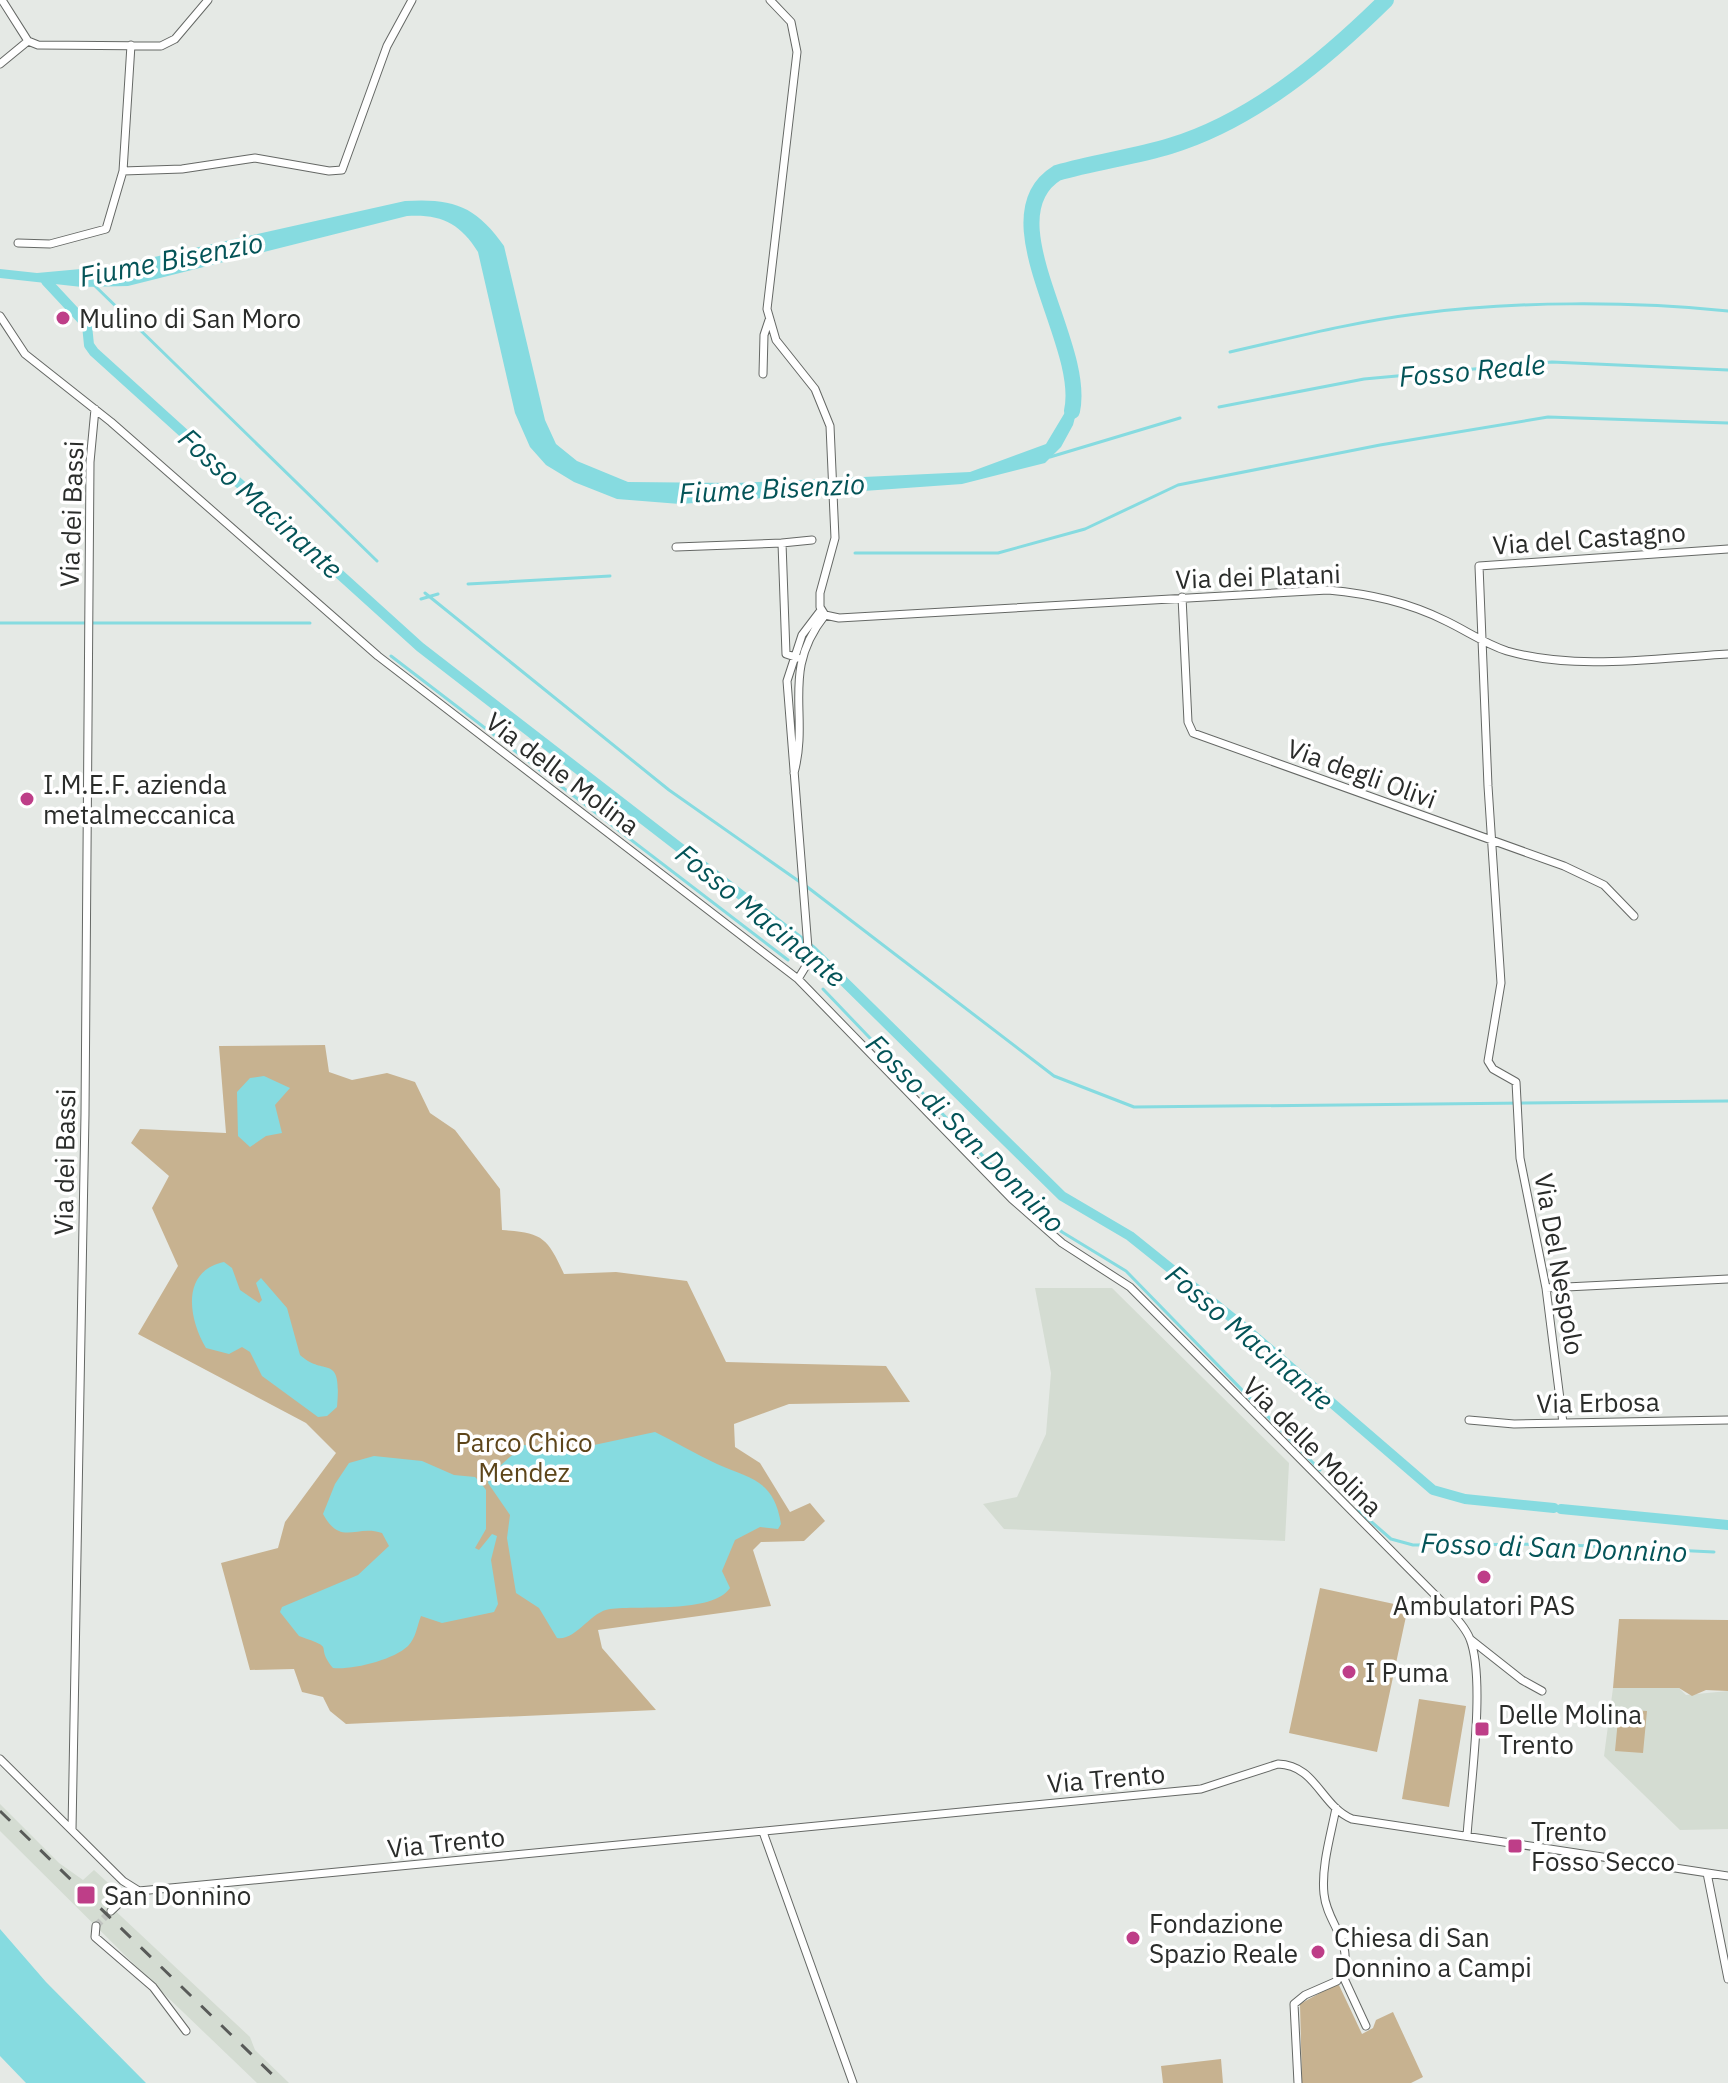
<svg xmlns="http://www.w3.org/2000/svg" width="1728" height="2083" font-family="'IBM Plex Sans',sans-serif">
<rect width="100%" height="100%" fill="#e5e9e5"/>
<path fill="#d4dcd2" d="M 1035,1288 L 1112,1288 L 1289,1463 L 1285,1541 L 1004,1529 L 983,1504 L 1017,1497 L 1046,1434 L 1051,1373 Z
M 1613,1688 L 1679,1688 L 1686,1695 L 1728,1691 L 1728,1829 L 1680,1830 L 1604,1756 Z
M 0,1804 L 59,1863 L 83,1880 L 94,1870 L 117,1891 L 107,1903 L 250,2037 L 255,2050 L 289,2083 L 257,2083 L 159,1989 L 0,1831 Z"/>
<path fill="#c7b290" d="M 325,1045 L 329,1072 L 352,1080 L 387,1073 L 415,1082 L 430,1113 L 455,1130 L 500,1189 L 502,1230 C 543,1233 547,1237 564,1274 L 616,1272 L 687,1281 L 726,1362 L 886,1366 L 910,1402 L 789,1404 L 734,1424 L 735,1447 L 760,1463 L 790,1512 L 810,1503 L 825,1521 L 804,1541 L 761,1542 L 753,1550 L 771,1606 L 598,1630 L 602,1648 L 656,1710 L 346,1724 L 330,1711 L 323,1697 L 302,1692 L 294,1669 L 250,1670 L 221,1563 L 278,1548 L 285,1522 L 336,1453 L 306,1423 L 138,1334 L 178,1266 L 152,1208 L 169,1176 L 131,1143 L 140,1129 L 226,1133 L 219,1046 Z
M 1320,1588 L 1408,1607 L 1377,1752 L 1289,1733 Z
M 1619,1619 L 1728,1620 L 1728,1691 L 1706,1690 L 1692,1696 L 1679,1688 L 1613,1688 Z
M 1419,1699 L 1466,1706 L 1449,1807 L 1402,1799 Z
M 1619,1709 L 1647,1711 L 1643,1753 L 1615,1751 Z
M 1338,1983 L 1362,2034 L 1373,2028 L 1376,2020 L 1393,2012 L 1423,2077 L 1411,2083 L 1302,2083 L 1300,2004 Z
M 1221,2059 L 1223,2083 L 1163,2083 L 1161,2066 Z"/>
<path fill="#86dbe0" d="M 405,201 C 453,198 476,206 504,246 L 545,420 L 556,444 L 577,461 L 628,482 L 736,483 L 970,472 L 1046,444 L 1067,409 L 1068,391 L 1081,394 L 1073,425 L 1061,447 L 1045,463 L 962,484 L 680,504 L 617,499 L 574,482 L 546,465 L 530,447 L 515,413 L 478,252 C 460,223 441,214 407,216 L 128,286 L 82,287 L 0,278 L 0,269 L 37,273 L 114,266 Z
M 264,1076 L 290,1088 L 275,1105 L 282,1133 L 266,1136 L 250,1147 L 238,1136 L 237,1092 L 250,1078 Z
M 224,1262 L 232,1268 L 240,1290 L 259,1303 L 262,1300 L 256,1283 L 261,1278 L 287,1308 L 300,1355 C 325,1378 342,1351 337,1407 L 327,1416 L 318,1417 L 262,1376 L 250,1352 L 242,1347 L 229,1354 L 206,1348 C 188,1318 181,1271 224,1262 Z
M 655,1432 C 675,1442 696,1454 717,1464 C 750,1479 774,1479 781,1524 L 778,1529 L 760,1527 L 735,1540 L 722,1571 L 730,1588 C 712,1614 639,1605 610,1609 C 591,1611 576,1641 557,1638 L 539,1608 L 516,1593 L 507,1538 L 510,1515 L 488,1483 L 489,1476 L 523,1445 L 580,1448 Z
M 374,1456 L 422,1461 L 454,1475 L 475,1477 L 480,1482 L 486,1490 L 486,1529 L 475,1548 L 479,1550 L 492,1534 L 497,1536 L 491,1560 L 498,1604 L 494,1612 L 442,1623 L 421,1616 C 417,1626 416,1638 408,1646 C 393,1660 353,1670 333,1668 C 313,1643 339,1650 299,1636 L 280,1612 L 282,1607 L 358,1575 L 389,1546 L 382,1533 C 356,1524 341,1547 323,1514 L 335,1484 L 349,1463 Z
M 0,1929 L 46,1982 L 146,2083 L 26,2083 L 0,2056 Z"/>
<g fill="none" stroke-linecap="round" stroke-linejoin="round">
<path stroke="#86dbe0" stroke-width="3" d="M 93,284 L 377,561
M 1230,352 C 1292,338 1353,322 1416,314 C 1511,301 1632,301 1728,311
M 1219,407 L 1364,379 L 1552,362 L 1728,370
M 1050,457 L 1180,418
M 855,553 L 998,553 L 1085,529 L 1178,485 L 1380,445 L 1548,417 L 1728,423
M 468,584 L 610,576
M 425,593 L 669,790 L 800,882
M 421,599 L 438,594
M 0,623 L 310,623
M 391,656 L 788,960
M 806,886 L 1054,1076 L 1134,1107 L 1728,1101
M 823,989 L 1023,1198 L 1062,1232 L 1126,1271 L 1320,1470
M 1358,1510 L 1391,1539 L 1413,1545 L 1548,1544 L 1714,1552"/>
<path stroke="#86dbe0" stroke-width="10" d="M 46,281 L 87,325 L 89,345 L 94,352 L 420,647 L 812,950 L 1062,1196 L 1130,1236 L 1246,1329 L 1433,1490 L 1465,1499 L 1554,1508
M 1561,1509 L 1728,1525"/>
<path stroke="#86dbe0" stroke-width="16" d="M 1072,411 C 1087,343 986,217 1057,173 C 1095,162 1134,157 1170,146 C 1253,121 1326,59 1386,0"/>
<path stroke="#c0c3c0" stroke-width="7" stroke-dasharray="7 3.5" stroke-linecap="butt" d="M 96,1926 L 111,1911"/>
<g stroke="#656865" stroke-width="9">
<path id="minor" d="M 2,0 L 28,41
M 770,0 L 791,22 L 797,52 L 767,309 L 776,340 L 815,389 L 830,426 L 835,538 L 820,593 L 820,607 L 825,615
M 28,41 L 38,45 L 161,46 L 175,39 L 208,0
M 0,64 L 28,41
M 123,171 L 182,169 L 255,158 L 329,171 L 342,170 L 387,46 L 412,0
M 18,243 L 50,244 L 106,229 L 123,171 L 131,45
M 0,316 L 25,354 L 111,422 L 378,656 L 798,979 L 1012,1199 L 1062,1243 L 1130,1287 L 1440,1600 C 1450,1612 1464,1624 1470,1639 C 1486,1680 1470,1789 1467,1836
M 763,374 L 764,335 L 769,320
M 676,547 L 782,543
M 1182,597 L 1188,722 L 1193,733 L 1564,866 L 1604,885 L 1634,916
M 825,615 L 839,618 L 1328,590 C 1370,594 1408,602 1446,621 C 1467,631 1485,644 1507,651 C 1577,671 1656,658 1728,654
M 798,658 L 786,654 L 782,543 L 812,540
M 794,773 C 810,713 780,672 825,615
M 798,979 L 809,961 L 787,681 L 802,635 L 821,610
M 1546,1288 L 1728,1279
M 1469,1420 L 1514,1424 L 1728,1420
M 1563,1423 L 1546,1288 L 1520,1158 L 1516,1082 L 1493,1069 L 1488,1061 L 1501,983 L 1488,786 L 1479,566 L 1728,549
M 1470,1639 L 1522,1680 L 1542,1691
M 0,1759 L 123,1881 L 139,1891 L 1201,1789 L 1278,1764 C 1316,1765 1321,1806 1352,1819 L 1728,1876
M 72,1830 L 85,1114 L 90,462 L 95,409
M 763,1832 L 853,2083
M 1707,1873 L 1728,1979
M 111,1911 L 134,1889
M 96,1926 L 95,1937 L 153,1987 L 186,2031
M 1341,1934 L 1384,1942
M 1341,1972 L 1366,2026
M 1298,2083 L 1294,2004 L 1305,1995 L 1337,1981 C 1360,1947 1327,1926 1324,1894 C 1321,1867 1331,1834 1336,1808"/>
</g>
<use href="#minor" stroke="#fff" stroke-width="7"/>
<path stroke="#585a58" stroke-width="3" stroke-dasharray="14 14" stroke-linecap="butt" d="M 0,1811 L 281,2083"/>
</g>
<g fill="#be3e88" stroke="#fff" stroke-width="3">
<circle cx="63" cy="318" r="8"/>
<circle cx="27" cy="799" r="8"/>
<circle cx="1484" cy="1577" r="8"/>
<circle cx="1349" cy="1672" r="8"/>
<rect x="1474" y="1721" width="16" height="16" rx="4"/>
<rect x="1507" y="1838" width="16" height="16" rx="4"/>
<rect x="76" y="1885" width="20" height="20" rx="4"/>
<circle cx="1133" cy="1938" r="8"/>
<circle cx="1318" cy="1952" r="8"/>
</g>
<g text-anchor="middle" dominant-baseline="central" stroke-width="7" stroke-linejoin="round" paint-order="stroke">
<g font-size="26" fill="#2a2c2a" stroke="#fff" text-anchor="start">
<text x="79" y="318">Mulino di San Moro</text>
<text x="43" y="784">I.M.E.F. azienda<tspan x="43" dy="30">metalmeccanica</tspan></text>
<text x="1484" y="1605" text-anchor="middle">Ambulatori PAS</text>
<text x="1365" y="1672">I Puma</text>
<text x="1498" y="1714">Delle Molina<tspan x="1498" dy="30">Trento</tspan></text>
<text x="1531" y="1831">Trento<tspan x="1531" dy="30">Fosso Secco</tspan></text>
<text x="104" y="1895">San Donnino</text>
<text x="1149" y="1923">Fondazione<tspan x="1149" dy="30">Spazio Reale</tspan></text>
<text x="1334" y="1937">Chiesa di San<tspan x="1334" dy="30">Donnino a Campi</tspan></text>
</g>
<g font-size="26" fill="#2a2c2a" stroke="#fff">
<text transform="translate(71 514) rotate(-88)">Via dei Bassi</text>
<text transform="translate(1589 538) rotate(-4)">Via del Castagno</text>
<text transform="translate(1258 576) rotate(-2)">Via dei Platani</text>
<text transform="translate(563 773) rotate(37)">Via delle Molina</text>
<text transform="translate(1362 773) rotate(20)">Via degli Olivi</text>
<text transform="translate(64 1162) rotate(-89)">Via dei Bassi</text>
<text transform="translate(1560 1264) rotate(80)">Via Del Nespolo</text>
<text transform="translate(1598 1402) rotate(-1)">Via Erbosa</text>
<text transform="translate(1313 1446) rotate(45)">Via delle Molina</text>
<text transform="translate(1106 1778) rotate(-5)">Via Trento</text>
<text transform="translate(446 1842) rotate(-6)">Via Trento</text>
</g>
<g font-size="26" fill="#5d451a" stroke="#fff">
<text x="524" y="1442">Parco Chico<tspan x="524" dy="30">Mendez</tspan></text>
</g>
<g font-size="28" font-style="italic" fill="#045458" stroke="#fff">
<text transform="translate(171 259) rotate(-11)">Fiume Bisenzio</text>
<text transform="translate(1472 370) rotate(-5)">Fosso Reale</text>
<text transform="translate(772 488) rotate(-3)">Fiume Bisenzio</text>
<text transform="translate(261 503) rotate(42)">Fosso Macinante</text>
<text transform="translate(761 915) rotate(39)">Fosso Macinante</text>
<text transform="translate(966 1133) rotate(45)">Fosso di San Donnino</text>
<text transform="translate(1250 1337) rotate(40)">Fosso Macinante</text>
<text transform="translate(1554 1547) rotate(2)">Fosso di San Donnino</text>
</g>
</g>
</svg>
